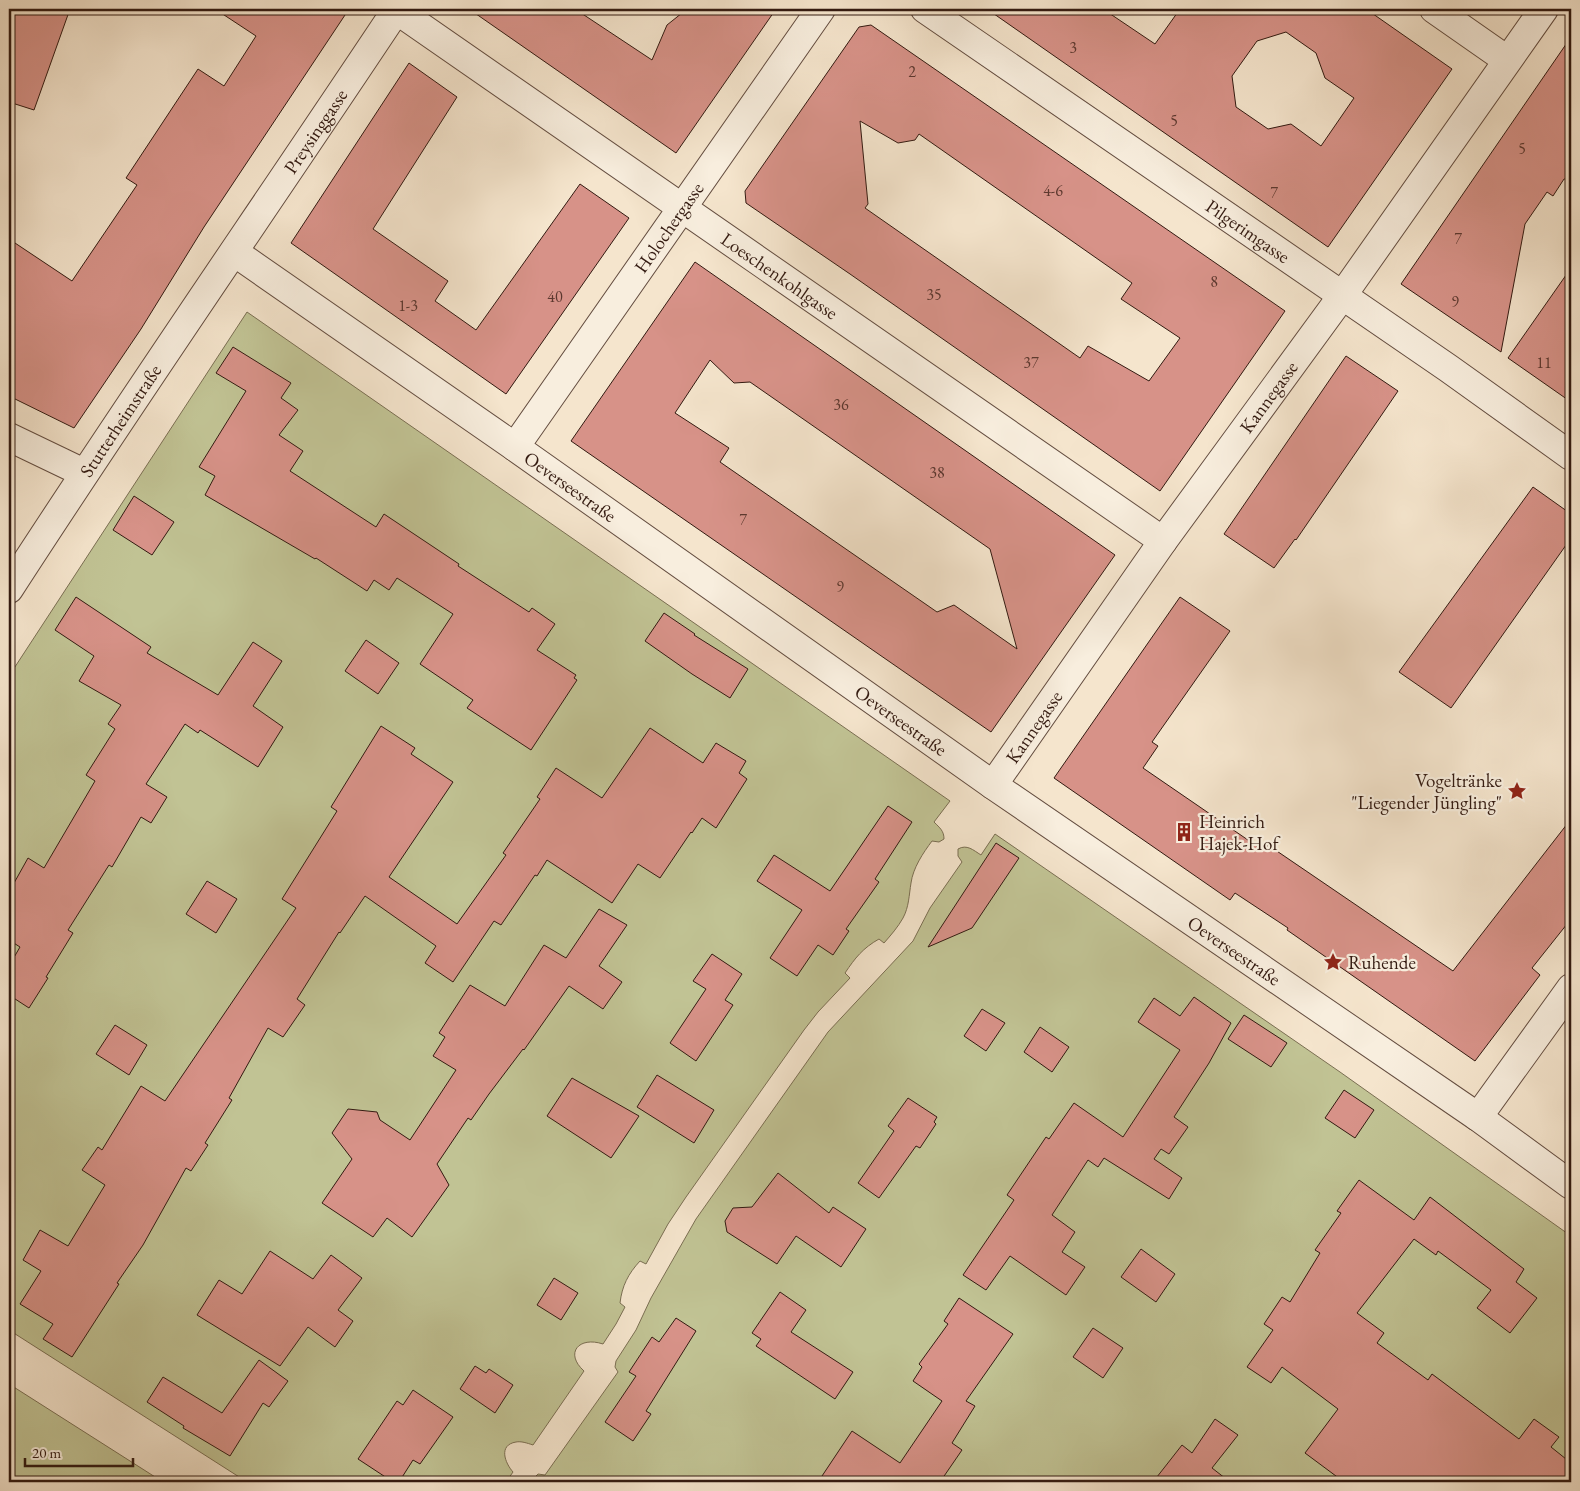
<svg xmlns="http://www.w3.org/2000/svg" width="1580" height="1491" font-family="'EB Garamond',serif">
<rect width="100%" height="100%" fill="#f5e5cd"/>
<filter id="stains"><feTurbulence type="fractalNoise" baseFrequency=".004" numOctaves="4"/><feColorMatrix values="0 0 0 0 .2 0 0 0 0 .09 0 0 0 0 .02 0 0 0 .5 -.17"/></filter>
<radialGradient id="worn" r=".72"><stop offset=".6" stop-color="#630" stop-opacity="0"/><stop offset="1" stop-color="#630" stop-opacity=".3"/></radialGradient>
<path fill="#c1c394" stroke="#7a6e52" d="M 247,312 L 950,801 L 934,822 C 940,828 944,831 944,839 L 939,842 L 932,841 C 923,853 913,868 911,883 C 909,895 909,907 903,918 C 898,927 891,935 884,943 L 879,939 C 863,948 855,958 845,973 L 850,978 L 818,1012 L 804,1030 L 686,1197 L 668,1224 L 646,1264 L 640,1261 C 628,1274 622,1286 620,1303 L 625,1307 L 616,1324 L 603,1344 C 579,1336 564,1353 584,1371 L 533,1445 C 527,1443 521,1441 516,1442 C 498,1445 505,1463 513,1472 L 506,1482 L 247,1482 L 9,1330 L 9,676 Z
M 995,834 L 1340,1072 L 1571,1236 L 1571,1482 L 530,1482 L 538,1474 L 545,1475 L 618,1372 L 615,1367 L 616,1361 L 636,1330 L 651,1298 L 696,1219 L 828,1032 L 913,941 L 930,908 L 962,862 L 958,856 L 958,849 C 967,844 973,850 981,855 Z
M 9,1384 L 163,1482 L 9,1482 Z"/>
<path fill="#d79288" stroke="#331a11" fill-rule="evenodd" d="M 9,9 L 70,9 L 34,110 L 9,102 Z
M 215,9 L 349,9 L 204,227 L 141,329 L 74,428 L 9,396 L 9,239 L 72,281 L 137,185 L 126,178 L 198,69 L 224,86 L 256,36 Z
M 469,9 L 575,9 L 652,60 L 667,25 L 687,9 L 776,9 L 676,153 Z
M 987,9 L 1103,9 L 1155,44 L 1180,9 L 1366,9 L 1452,69 L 1328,247 ZM 1286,32 L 1316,53 L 1325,78 L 1354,98 L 1321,146 L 1291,124 L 1268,129 L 1236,107 L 1232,76 L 1257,41 Z
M 871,25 L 1285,311 L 1160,491 L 850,274 L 746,203 L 745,191 L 859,27 ZM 860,121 L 898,143 L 915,140 L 919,134 L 1132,283 L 1121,299 L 1180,338 L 1149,381 L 1088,346 L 1080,358 L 865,208 L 868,204 Z
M 1571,37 L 1571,179 L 1564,179 L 1553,196 L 1547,192 L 1525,224 L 1501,352 L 1401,284 Z
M 409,63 L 457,97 L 373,229 L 448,281 L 435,301 L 476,330 L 580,184 L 629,218 L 506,394 L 291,243 Z
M 695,262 L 1115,555 L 991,732 L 571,441 ZM 710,360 L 734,383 L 750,382 L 990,549 L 1017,649 L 954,605 L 937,612 L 720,462 L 729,448 L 675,413 Z
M 1571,268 L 1571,402 L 1508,358 Z
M 233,347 L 291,383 L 281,398 L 298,410 L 279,435 L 303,451 L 290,471 L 376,527 L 384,514 L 459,564 L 458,566 L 529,612 L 532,608 L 555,624 L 537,650 L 576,675 L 574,678 L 577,680 L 531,750 L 467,708 L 473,700 L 420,664 L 453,614 L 397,578 L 389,590 L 374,580 L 367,591 L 316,558 L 315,559 L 205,495 L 215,476 L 199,467 L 246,391 L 216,373 Z
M 1346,356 L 1398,391 L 1296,540 L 1295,539 L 1274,568 L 1224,534 Z
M 1533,487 L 1571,514 L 1571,538 L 1451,708 L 1399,672 Z
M 134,496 L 174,522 L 152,555 L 113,530 Z
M 76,597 L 151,647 L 147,653 L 218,695 L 253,642 L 282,661 L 253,706 L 283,727 L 258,767 L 200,730 L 198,733 L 185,724 L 146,784 L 167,797 L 151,823 L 141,817 L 112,867 L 109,865 L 68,930 L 73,933 L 46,977 L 48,978 L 29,1008 L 9,995 L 9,966 L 20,947 L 9,940 L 9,892 L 28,858 L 44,868 L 95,781 L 86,775 L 115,729 L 108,724 L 121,705 L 79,681 L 94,656 L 55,630 Z
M 1180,597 L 1230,631 L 1152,742 L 1158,746 L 1143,768 L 1264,851 L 1268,845 L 1453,971 L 1571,819 L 1571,919 L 1532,968 L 1540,975 L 1475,1061 L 1333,962 L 1287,930 L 1288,928 L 1235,893 L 1230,900 L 1054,778 Z
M 664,613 L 695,634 L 694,635 L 748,669 L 730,698 L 692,674 L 645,641 Z
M 366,640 L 399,663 L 378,694 L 345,671 Z
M 381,726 L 415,748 L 411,754 L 453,782 L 389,877 L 457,924 L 506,855 L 503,853 L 540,799 L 537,797 L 556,768 L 602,798 L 650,728 L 703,763 L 716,743 L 746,761 L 739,773 L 747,779 L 716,828 L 702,818 L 692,833 L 691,832 L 660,878 L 638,864 L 612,903 L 547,860 L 537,876 L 535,875 L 501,925 L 494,921 L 453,982 L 425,963 L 436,946 L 365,896 L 340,933 L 339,932 L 297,999 L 305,1005 L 283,1037 L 268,1028 L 229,1098 L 232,1100 L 205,1143 L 208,1145 L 191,1171 L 186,1168 L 143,1245 L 117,1283 L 119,1284 L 72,1357 L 43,1339 L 53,1324 L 20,1304 L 41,1271 L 23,1260 L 40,1230 L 68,1246 L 105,1185 L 82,1170 L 98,1147 L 102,1150 L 141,1086 L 165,1101 L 296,908 L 282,899 L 337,811 L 331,807 Z
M 888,806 L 912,822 L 875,879 L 879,882 L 846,929 L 849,931 L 833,955 L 818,945 L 797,976 L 770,958 L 802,910 L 757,881 L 774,855 L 830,891 Z
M 996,843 L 1019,858 L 972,928 L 928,947 Z
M 207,881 L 237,899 L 216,933 L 186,914 Z
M 599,909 L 627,925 L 599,966 L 622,982 L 603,1009 L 569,986 L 524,1050 L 523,1049 L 489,1094 L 471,1120 L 468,1118 L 437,1164 L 449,1185 L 412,1237 L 387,1218 L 373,1237 L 322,1203 L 352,1159 L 332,1133 L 348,1109 L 377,1112 L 380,1120 L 410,1140 L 456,1070 L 433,1056 L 445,1037 L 439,1033 L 470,985 L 505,1006 L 544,945 L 566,958 Z
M 712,954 L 742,974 L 725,1000 L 733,1005 L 696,1061 L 670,1043 L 706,989 L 693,981 Z
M 1194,997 L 1231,1023 L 1209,1063 L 1174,1117 L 1188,1127 L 1169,1154 L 1161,1149 L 1154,1159 L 1182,1178 L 1169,1199 L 1104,1158 L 1098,1167 L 1088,1160 L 1052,1215 L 1075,1232 L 1062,1252 L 1085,1267 L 1066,1295 L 1010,1256 L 986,1290 L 963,1275 L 1014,1200 L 1007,1195 L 1046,1137 L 1049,1139 L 1074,1103 L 1123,1137 L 1180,1050 L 1138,1022 L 1154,998 L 1180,1016 Z
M 982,1009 L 1005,1023 L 986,1051 L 964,1036 Z
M 1244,1015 L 1287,1043 L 1271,1067 L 1228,1039 Z
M 115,1025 L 147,1045 L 129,1075 L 96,1054 Z
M 1040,1027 L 1069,1047 L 1052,1072 L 1024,1052 Z
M 657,1075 L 714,1110 L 694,1143 L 637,1107 Z
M 572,1078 L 639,1116 L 611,1158 L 547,1116 Z
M 1344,1090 L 1374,1110 L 1355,1138 L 1325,1118 Z
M 908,1098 L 937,1117 L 934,1122 L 936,1124 L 920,1148 L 916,1146 L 879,1198 L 858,1183 L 894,1131 L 888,1126 Z
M 778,1173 L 829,1213 L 833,1207 L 866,1229 L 841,1267 L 796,1236 L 777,1264 L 727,1232 L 725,1221 L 733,1208 L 752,1207 Z
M 1359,1180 L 1414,1220 L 1430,1197 L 1524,1269 L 1516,1282 L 1537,1298 L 1510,1333 L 1477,1308 L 1491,1290 L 1438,1251 L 1436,1255 L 1414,1239 L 1357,1313 L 1384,1333 L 1377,1343 L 1428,1380 L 1432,1374 L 1519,1439 L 1534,1419 L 1559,1437 L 1551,1447 L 1571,1463 L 1571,1482 L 1344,1482 L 1305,1453 L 1338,1409 L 1282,1367 L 1271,1383 L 1247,1367 L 1273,1330 L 1264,1324 L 1282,1297 L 1290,1302 L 1320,1253 L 1315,1250 L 1341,1213 L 1337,1211 Z
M 1141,1249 L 1175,1274 L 1156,1302 L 1121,1277 Z
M 270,1251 L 313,1279 L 331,1255 L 362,1278 L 338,1310 L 353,1321 L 335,1347 L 308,1327 L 280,1366 L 197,1315 L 219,1280 L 242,1294 Z
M 554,1278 L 578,1293 L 561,1320 L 537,1305 Z
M 780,1292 L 806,1310 L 791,1332 L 853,1372 L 835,1399 L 756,1346 L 761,1339 L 752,1333 Z
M 959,1298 L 1013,1334 L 966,1401 L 975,1406 L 952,1443 L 962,1450 L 940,1482 L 818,1482 L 852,1431 L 900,1463 L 942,1401 L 913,1381 L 922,1367 L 919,1364 L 948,1324 L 944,1321 Z
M 676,1318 L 696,1331 L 646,1411 L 651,1414 L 633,1441 L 605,1422 L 636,1376 L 629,1372 L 652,1337 L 659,1342 Z
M 1093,1328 L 1123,1348 L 1103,1378 L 1073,1357 Z
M 259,1360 L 288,1381 L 269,1407 L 263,1403 L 230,1456 L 183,1428 L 184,1426 L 147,1402 L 163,1377 L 222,1413 Z
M 475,1366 L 486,1373 L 489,1369 L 513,1385 L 495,1413 L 460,1389 Z
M 413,1390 L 453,1417 L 420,1464 L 413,1460 L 399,1482 L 393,1482 L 358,1459 L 397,1401 L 403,1405 Z
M 1215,1419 L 1238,1435 L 1212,1468 L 1230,1482 L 1153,1482 L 1182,1445 L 1192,1453 Z"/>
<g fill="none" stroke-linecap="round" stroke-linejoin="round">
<g stroke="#644d40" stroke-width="30">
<g id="street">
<path id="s1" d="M 395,9 L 1163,541"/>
<path id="s2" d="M 925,9 L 1448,368 L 1571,456"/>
<path d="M 1434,9 L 1507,60"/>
<path id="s3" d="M 234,252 L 515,447 L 993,785 L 1478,1117 L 1571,1185"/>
<path d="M 9,437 L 84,473"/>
<path id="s4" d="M 515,447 L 821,9"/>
<path id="s5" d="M 9,589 C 135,394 268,203 397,9"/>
<path id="s6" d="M 993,785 L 1163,541 L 1342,296 L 1544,9"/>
<path d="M 1478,1117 L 1571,988"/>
</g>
</g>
<use href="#street" stroke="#f8eede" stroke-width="28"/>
</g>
<defs>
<g id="sight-bare" transform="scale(1.5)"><path d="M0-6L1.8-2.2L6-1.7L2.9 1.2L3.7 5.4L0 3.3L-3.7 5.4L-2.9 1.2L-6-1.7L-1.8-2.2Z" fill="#8f2418" stroke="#f8eede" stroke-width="2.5" paint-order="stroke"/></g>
<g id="building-bare" transform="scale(1.5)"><path d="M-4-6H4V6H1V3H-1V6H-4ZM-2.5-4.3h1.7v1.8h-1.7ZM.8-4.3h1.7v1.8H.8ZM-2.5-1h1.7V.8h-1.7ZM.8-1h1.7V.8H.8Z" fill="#8f2418" stroke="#f8eede" stroke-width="2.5" paint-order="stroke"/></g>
</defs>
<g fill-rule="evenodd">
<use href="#sight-bare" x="1517" y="791"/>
<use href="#building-bare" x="1184" y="832"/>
<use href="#sight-bare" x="1333" y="962"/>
</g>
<g text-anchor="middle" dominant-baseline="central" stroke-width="4.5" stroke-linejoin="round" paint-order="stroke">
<g font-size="16" fill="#5c382f">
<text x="1073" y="47">3</text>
<text x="912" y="71">2</text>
<text x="1174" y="120">5</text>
<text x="1522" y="148">5</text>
<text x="1053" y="190">4-6</text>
<text x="1274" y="192">7</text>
<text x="1458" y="238">7</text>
<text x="1214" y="281">8</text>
<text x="934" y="294">35</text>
<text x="555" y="296">40</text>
<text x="1455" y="301">9</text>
<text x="408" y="305">1-3</text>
<text x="1031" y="362">37</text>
<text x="1544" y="362">11</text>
<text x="841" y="404">36</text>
<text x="937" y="472">38</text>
<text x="743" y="519">7</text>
<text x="840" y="586">9</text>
</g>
<g font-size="19" fill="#331a11" stroke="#f8eede">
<text stroke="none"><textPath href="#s5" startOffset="551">Preysinggasse</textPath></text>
<text stroke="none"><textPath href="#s4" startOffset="268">Holochergasse</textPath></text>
<text stroke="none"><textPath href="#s2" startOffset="392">Pilgerimgasse</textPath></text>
<text stroke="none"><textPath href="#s1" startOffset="468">Loeschenkohlgasse</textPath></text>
<text stroke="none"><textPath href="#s6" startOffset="476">Kannegasse</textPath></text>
<text stroke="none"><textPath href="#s5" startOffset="202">Stutterheimstraße</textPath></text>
<text stroke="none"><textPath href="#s3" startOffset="410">Oeverseestraße</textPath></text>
<text stroke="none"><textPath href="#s3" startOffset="815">Oeverseestraße</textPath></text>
<text stroke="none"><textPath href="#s6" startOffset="71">Kannegasse</textPath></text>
<text stroke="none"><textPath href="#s3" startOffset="1220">Oeverseestraße</textPath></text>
</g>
<g font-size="19" fill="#331a11" stroke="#f8eede" text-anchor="start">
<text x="1502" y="780" text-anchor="end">Vogeltränke<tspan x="1502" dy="22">"Liegender Jüngling"</tspan></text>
<text x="1199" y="821">Heinrich<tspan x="1199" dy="22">Hajek-Hof</tspan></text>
<text x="1348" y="962">Ruhende</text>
</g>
</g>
<rect width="1580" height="1491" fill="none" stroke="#f5e5cd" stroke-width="30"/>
<rect x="10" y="10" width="1560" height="1471" fill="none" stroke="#331a11" stroke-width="2.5"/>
<rect x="15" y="15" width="1550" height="1461" fill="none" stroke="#331a11"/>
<path d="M25 1458v8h108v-8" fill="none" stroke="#331a11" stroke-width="2.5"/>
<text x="32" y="1458" font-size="15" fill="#331a11" stroke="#f8eede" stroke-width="4" paint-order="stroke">20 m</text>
<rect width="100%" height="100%" filter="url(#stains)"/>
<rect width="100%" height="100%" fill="url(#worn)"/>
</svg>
